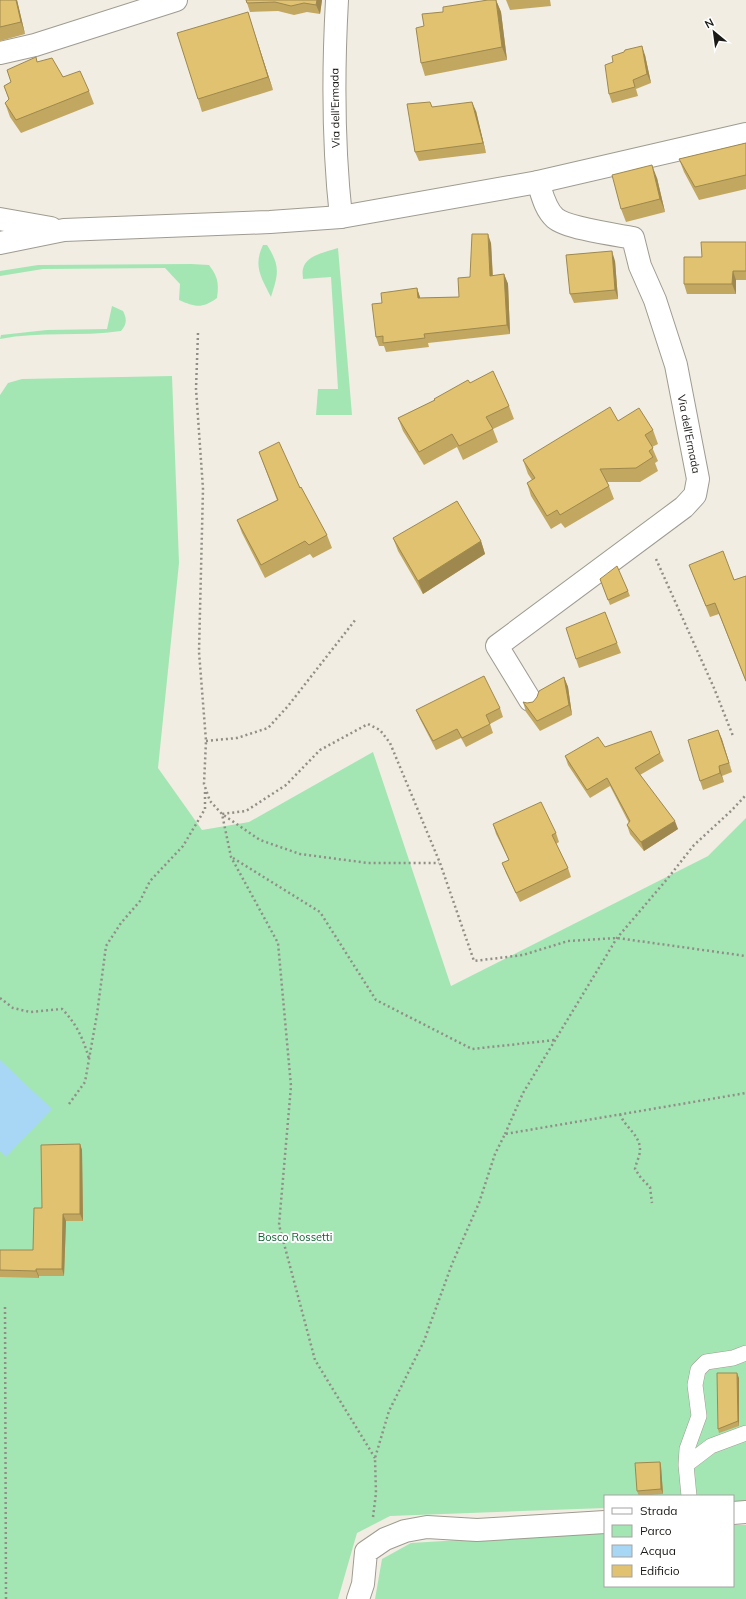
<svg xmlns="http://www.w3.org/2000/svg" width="746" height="1599" font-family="Mulish,sans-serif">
<rect width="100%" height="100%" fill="#f1ede2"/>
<path fill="#a3e6b3" d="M 263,245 L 267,245 C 281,267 278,274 271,297 C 261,277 253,266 263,245 Z
M 338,248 L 352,415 L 316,415 L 318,389 L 338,389 L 331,277 L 303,279 C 303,277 302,272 303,269 C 306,255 326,252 338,248 Z
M 191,264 L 209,265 C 218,277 219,283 217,298 C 202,309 195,307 179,300 L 180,284 L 165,268 L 43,269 L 0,276 L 0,271 L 38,265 Z
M 112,306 L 123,311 C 127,319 127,324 121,331 C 81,337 40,331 0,339 L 1,335 L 47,330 L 107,329 Z
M 172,376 L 179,563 L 158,768 L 202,830 L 249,822 L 373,752 L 451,986 L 708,856 L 746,818 L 746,1502 L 733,1503 L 733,1496 L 605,1496 L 605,1508 L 390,1516 L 357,1533 L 338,1599 L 0,1599 L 0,395 L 8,383 L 22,379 Z
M 733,1525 L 746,1525 L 746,1599 L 375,1599 L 382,1559 L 411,1543 L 605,1531 L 605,1586 L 733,1586 Z"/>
<path fill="#a8d7f5" d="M 0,1060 L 52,1109 L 6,1157 L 0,1151 Z"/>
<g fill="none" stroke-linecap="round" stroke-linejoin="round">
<g stroke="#9f9b91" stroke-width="16">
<path id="service" d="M 746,1353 L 733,1358 L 706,1362 L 698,1370 L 695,1385 L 699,1416 L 687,1449 L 686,1465 L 711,1446 L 746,1433
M 686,1465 L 689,1496"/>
</g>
<g stroke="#9f9b91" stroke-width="24">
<path id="minor" d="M 337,0 C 333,72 333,145 341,217
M 0,53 L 35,45 L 176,0
M 530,700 L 497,646 L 684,507 L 695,495 L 698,479 L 676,365 L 655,300 L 640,266 L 633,238 C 617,235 566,228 555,218 C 545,209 542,194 538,182
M 733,1513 L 746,1512
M 358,1599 L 363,1584 L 366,1552 L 385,1539 L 405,1531 L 427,1527 L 477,1530 L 605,1522"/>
</g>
<g stroke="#9f9b91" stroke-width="24">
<path id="primary" d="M 0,219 L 51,228
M 0,243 L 64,230 L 270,222 L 341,217 L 538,182 L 746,134"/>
</g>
<path stroke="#918e87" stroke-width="2.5" stroke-dasharray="2 3" stroke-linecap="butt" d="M 198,333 L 196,389 L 203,489 L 199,652 L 206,741 L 204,784 L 210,801 L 222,814 L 260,840 L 300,854 L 368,863 L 439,863
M 656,559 L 714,688 L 733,736
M 206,741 L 237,738 L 268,728 L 288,706 L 356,619
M 233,858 L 320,912 L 376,1000 L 472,1049 L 555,1040
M 0,998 L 13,1008 L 30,1012 L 62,1009 C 76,1023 84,1040 89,1059
M 69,1104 L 85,1082 L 97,1014 L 106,946 L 121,923 L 140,901 L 150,881 L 183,846 L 205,809 L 205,789
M 620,1114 C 625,1128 640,1134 640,1150 C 640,1156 636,1163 635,1169 L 641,1178 L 650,1187 L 652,1203
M 505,1134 L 523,1093 L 617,938 L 668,878 L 694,845 L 731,811 L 746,795
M 5,1307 L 6,1599
M 375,1458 L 315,1360 L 279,1225 L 291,1086 L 278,943 L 231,857 L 222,814 L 246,811 L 286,785 L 320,750 L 368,724 L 380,730 L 390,743 L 440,863 L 474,961 L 523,955 L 568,941 L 617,938 L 746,956
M 373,1517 L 376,1493 L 375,1458 L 389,1411 L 424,1341 L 452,1264 L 479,1203 L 495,1154 L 505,1134 L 746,1093"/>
<use href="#service" stroke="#fff" stroke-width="15"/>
<use href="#minor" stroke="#fff" stroke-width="22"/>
<use href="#primary" stroke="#fff" stroke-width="22"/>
</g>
<path fill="#c2a760" d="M 0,0 L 17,0 L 25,34 L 0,41 Z
M 246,0 L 322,0 L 320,14 L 307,12 L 294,15 L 278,11 L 250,12 Z
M 496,0 L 501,12 L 507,60 L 425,76 L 421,63 L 424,26 L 443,12 Z
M 506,0 L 550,0 L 551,6 L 510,10 Z
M 248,12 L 252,25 L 273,90 L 202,112 L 198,99 Z
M 645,55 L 651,83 L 636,89 L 638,96 L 612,103 L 609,94 Z
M 38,62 L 89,91 L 94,104 L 21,133 L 10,117 L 5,103 L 9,100 L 4,86 L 11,82 Z
M 432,107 L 476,111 L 486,153 L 419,161 L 415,152 Z
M 746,143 L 746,189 L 699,200 L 684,172 L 679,159 Z
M 657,178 L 665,212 L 626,222 L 621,209 Z
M 746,242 L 746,280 L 736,280 L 736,294 L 687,294 L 684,284 L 702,257 Z
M 491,243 L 493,276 L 504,274 L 508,284 L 510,334 L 428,343 L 429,347 L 386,352 L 384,346 L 379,346 L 376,337 L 382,303 L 417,288 L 420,298 L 459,297 L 470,277 Z
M 615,261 L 618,299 L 574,303 L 570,294 Z
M 470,383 L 509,406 L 514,419 L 493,429 L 498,442 L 463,460 L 457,447 L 424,465 L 403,431 L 398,418 Z
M 618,421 L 653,430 L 658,444 L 652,447 L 658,461 L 655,463 L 658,471 L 640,482 L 607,482 L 609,486 L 614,499 L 565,528 L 561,523 L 551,529 L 531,496 L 527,483 L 532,480 L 528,474 L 523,460 Z
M 259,452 L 300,488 L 327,535 L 332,548 L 313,558 L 310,554 L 265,578 L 242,533 L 237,520 L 277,500 Z
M 393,538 L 481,541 L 485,554 L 423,594 L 398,551 Z
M 689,565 L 734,580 L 746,576 L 746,682 L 719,614 L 710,617 Z
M 600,579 L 628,591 L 630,596 L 610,605 Z
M 617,643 L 621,653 L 579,668 L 576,659 Z
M 564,677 L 568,687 L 572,715 L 540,731 L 526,712 L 523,702 L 527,703 L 533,702 Z
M 500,708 L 503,717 L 490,724 L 493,733 L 466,747 L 461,738 L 436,750 L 420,719 L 416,710 Z
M 718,730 L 732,772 L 722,776 L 724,782 L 703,790 L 700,781 Z
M 605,747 L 660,753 L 664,761 L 640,775 L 678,829 L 644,851 L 630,834 L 627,825 L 629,823 L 610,786 L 590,798 L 568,765 L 565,756 Z
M 493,824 L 556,833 L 559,842 L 556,844 L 568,868 L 571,877 L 520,902 L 506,873 L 502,863 L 509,860 L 496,834 Z
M 80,1144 L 82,1150 L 83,1221 L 66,1221 L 64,1276 L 39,1276 L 39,1278 L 0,1277 L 0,1250 L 33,1250 L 42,1208 Z
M 739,1378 L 739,1426 L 719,1433 L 718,1429 Z
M 660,1462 L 661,1466 L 663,1494 L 639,1496 L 637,1491 Z"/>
<path fill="#9e884e" d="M 16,0 L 17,0 L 25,34 L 21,22 Z
M 317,0 L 322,0 L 320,14 L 316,5 Z
M 496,0 L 501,12 L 507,60 L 502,47 Z
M 248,12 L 252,25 L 273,90 L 268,77 Z
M 642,46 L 645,55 L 651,83 L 647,74 Z
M 472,102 L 476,111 L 486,153 L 483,143 Z
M 652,165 L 657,178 L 665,212 L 660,199 Z
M 488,234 L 491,243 L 493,285 L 490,276 Z
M 612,251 L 615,261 L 618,299 L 615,290 Z
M 733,271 L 736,280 L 736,294 L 732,284 Z
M 504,274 L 508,284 L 510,334 L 507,325 Z
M 417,288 L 420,297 L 421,307 L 418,298 Z
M 481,541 L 485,554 L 423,594 L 418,581 Z
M 564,677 L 568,687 L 572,715 L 569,705 Z
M 718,730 L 722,739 L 732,772 Z
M 719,766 L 722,776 L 724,782 L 720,773 Z
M 675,821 L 678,829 L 644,851 L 641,842 Z
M 80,1144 L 82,1150 L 83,1221 L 80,1214 Z
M 63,1214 L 66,1221 L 64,1276 L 62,1269 Z
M 36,1269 L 39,1276 L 39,1278 L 36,1271 Z
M 737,1373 L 739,1378 L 739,1426 L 738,1421 Z
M 660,1462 L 661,1466 L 663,1494 L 661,1489 Z"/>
<path fill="#e1c270" stroke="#9e884e" d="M 0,0 L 16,0 L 21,22 L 0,27 Z
M 246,0 L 317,0 L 316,5 L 304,3 L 291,6 L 275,2 L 247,3 Z
M 488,0 L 496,0 L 502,47 L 421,63 L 416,28 L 424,26 L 422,14 L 443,12 L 443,7 Z
M 248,12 L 268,77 L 198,99 L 177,33 Z
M 642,46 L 647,74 L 633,80 L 635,87 L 609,94 L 605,65 L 613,62 L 612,56 L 624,52 L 625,50 Z
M 36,57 L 37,62 L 52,58 L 63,77 L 80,71 L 89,91 L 16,120 L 5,103 L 9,99 L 4,86 L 11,82 L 7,70 Z
M 430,102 L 432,107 L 472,102 L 483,143 L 415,152 L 407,104 Z
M 746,143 L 746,175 L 695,187 L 679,159 Z
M 652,165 L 660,199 L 621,209 L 612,175 Z
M 472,234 L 488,234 L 490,276 L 504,274 L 507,325 L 424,334 L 425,338 L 383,343 L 383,336 L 376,337 L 372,304 L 382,303 L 381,293 L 417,288 L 418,298 L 459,297 L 458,278 L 470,277 Z
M 701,242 L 746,242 L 746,271 L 733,271 L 732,284 L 684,284 L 684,257 L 702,257 Z
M 612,251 L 615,290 L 570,294 L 566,255 Z
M 493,371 L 509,406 L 486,417 L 493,429 L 459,446 L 452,434 L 419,452 L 398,418 L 435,400 L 434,399 L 468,380 L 470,383 Z
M 610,407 L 618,421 L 639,408 L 653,430 L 645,435 L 653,448 L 649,451 L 653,457 L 636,468 L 600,469 L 609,486 L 560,515 L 557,510 L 547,516 L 527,483 L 535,478 L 523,460 Z
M 279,442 L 300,488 L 301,487 L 327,535 L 309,545 L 305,541 L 261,565 L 237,520 L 278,500 L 259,452 Z
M 457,501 L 481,541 L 418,581 L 393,538 Z
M 723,551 L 734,580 L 746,576 L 746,681 L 715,603 L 706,606 L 689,565 Z
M 617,566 L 628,591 L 608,600 L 600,579 Z
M 605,612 L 617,643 L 576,659 L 566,628 Z
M 484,676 L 500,708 L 486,715 L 490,724 L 462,738 L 457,729 L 433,741 L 416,710 Z
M 564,677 L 569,705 L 537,721 L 523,702 L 527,703 L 533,702 L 537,697 L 539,691 Z
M 718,730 L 729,763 L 719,766 L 720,773 L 700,781 L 688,740 Z
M 651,731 L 660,753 L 635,768 L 675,821 L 641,842 L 627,825 L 630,821 L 607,778 L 587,790 L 565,756 L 598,737 L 605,747 Z
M 541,802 L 556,833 L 552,835 L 568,868 L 516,893 L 502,863 L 509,860 L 493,824 Z
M 80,1144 L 80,1214 L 63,1214 L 62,1269 L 36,1269 L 36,1271 L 0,1270 L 0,1250 L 33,1250 L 34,1208 L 42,1208 L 41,1145 Z
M 717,1373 L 737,1373 L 738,1421 L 718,1429 Z
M 660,1462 L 661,1489 L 637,1491 L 635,1463 Z"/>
<g text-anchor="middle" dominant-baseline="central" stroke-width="4" stroke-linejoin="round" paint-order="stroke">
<g font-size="11" fill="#1b1a16" stroke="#fff">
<text transform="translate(335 108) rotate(-91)">Via dell'Ermada</text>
<text transform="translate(689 434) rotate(79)">Via dell'Ermada</text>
</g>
<g font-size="11" fill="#0d6130" stroke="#fff">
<text x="295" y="1237">Bosco Rossetti</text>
</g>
</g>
<rect x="604" y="1495" width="130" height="92" fill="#ffffff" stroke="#a4a3a2"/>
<rect x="612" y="1508" width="20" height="6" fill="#ffffff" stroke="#a4a3a2"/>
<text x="640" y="1515" font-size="12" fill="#1b1a16">Strada</text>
<rect x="612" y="1525" width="20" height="12" fill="#a3e6b3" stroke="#a4a3a2"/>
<text x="640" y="1535" font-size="12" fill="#1b1a16">Parco</text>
<rect x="612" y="1545" width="20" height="12" fill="#a8d7f5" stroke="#a4a3a2"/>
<text x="640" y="1555" font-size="12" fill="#1b1a16">Acqua</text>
<rect x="612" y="1565" width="20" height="12" fill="#e1c270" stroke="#a4a3a2"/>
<text x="640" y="1575" font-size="12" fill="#1b1a16">Edificio</text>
<g transform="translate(714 32) rotate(331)" stroke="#ffffff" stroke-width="3" paint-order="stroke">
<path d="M0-3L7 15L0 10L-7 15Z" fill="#1b1a16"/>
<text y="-6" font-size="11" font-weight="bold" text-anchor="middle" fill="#1b1a16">N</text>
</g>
</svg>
